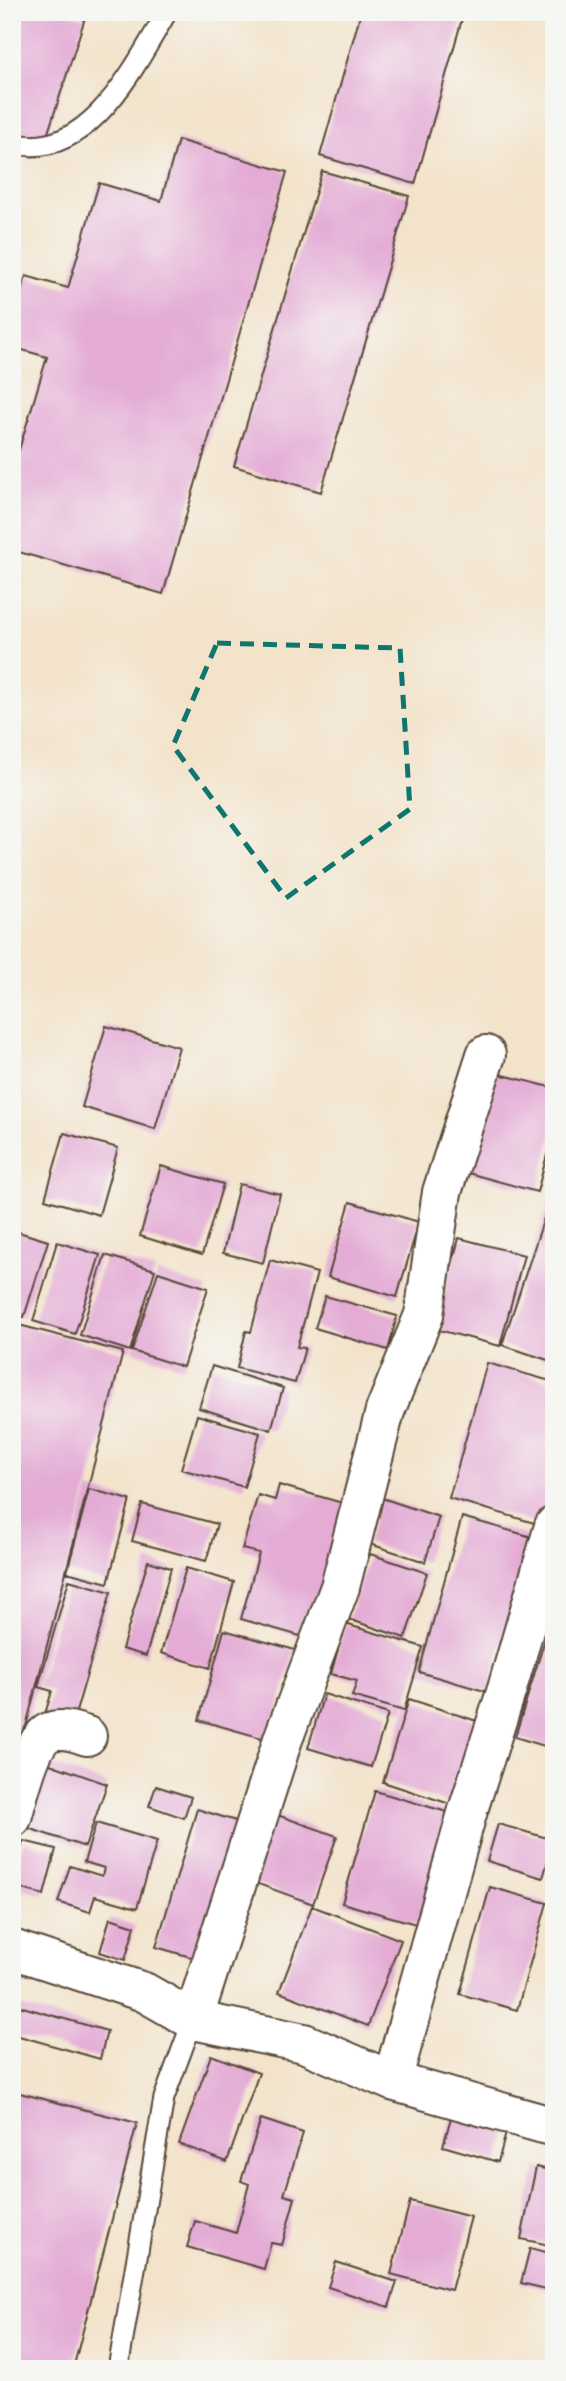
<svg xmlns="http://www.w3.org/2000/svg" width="566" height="2381" font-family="'Sorts Mill Goudy',serif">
<rect width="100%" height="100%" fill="#f6f6f2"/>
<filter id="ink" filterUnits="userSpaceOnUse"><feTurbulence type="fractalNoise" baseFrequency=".0143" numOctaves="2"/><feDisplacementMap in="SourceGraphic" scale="14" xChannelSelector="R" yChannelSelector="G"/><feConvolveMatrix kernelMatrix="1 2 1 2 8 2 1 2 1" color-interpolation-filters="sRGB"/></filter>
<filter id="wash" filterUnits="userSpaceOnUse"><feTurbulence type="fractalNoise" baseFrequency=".00686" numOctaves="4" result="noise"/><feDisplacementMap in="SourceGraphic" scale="28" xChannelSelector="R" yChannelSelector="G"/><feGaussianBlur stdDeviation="1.57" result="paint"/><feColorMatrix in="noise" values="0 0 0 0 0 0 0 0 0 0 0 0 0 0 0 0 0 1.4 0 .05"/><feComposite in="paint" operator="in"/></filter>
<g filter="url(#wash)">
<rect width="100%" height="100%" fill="#f3e3cb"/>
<g id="blocks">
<path fill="#e4acd5" d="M 16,12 L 66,12 L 85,18 L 45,142 L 12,132 L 12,24 Z
M 361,12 L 464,12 L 415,184 L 320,156 Z
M 178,140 L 287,172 L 163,594 L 12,550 L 12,473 L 47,357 L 12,347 L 12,321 L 26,276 L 68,288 L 99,183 L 161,201 Z
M 322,171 L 409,196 L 321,492 L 234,466 Z
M 106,1026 L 179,1047 L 155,1129 L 82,1107 Z
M 495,1073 L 554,1088 L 554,1129 L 537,1192 L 468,1173 Z
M 64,1133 L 118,1148 L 99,1215 L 45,1199 Z
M 161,1166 L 223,1184 L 202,1255 L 140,1236 Z
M 239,1184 L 280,1194 L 263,1263 L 223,1253 Z
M 553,1191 L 554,1191 L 554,1362 L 502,1345 Z
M 350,1202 L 419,1222 L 397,1297 L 328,1277 Z
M 12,1230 L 48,1241 L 24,1317 L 12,1314 Z
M 459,1238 L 524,1255 L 500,1346 L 435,1329 Z
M 57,1242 L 100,1255 L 75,1334 L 33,1321 Z
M 105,1255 L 155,1270 L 130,1351 L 80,1335 Z
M 270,1260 L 317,1273 L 297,1347 L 305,1348 L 295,1383 L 237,1368 L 246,1331 L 251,1332 Z
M 158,1272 L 208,1288 L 183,1367 L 132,1351 Z
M 325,1296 L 397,1316 L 388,1350 L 315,1328 Z
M 15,1324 L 123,1352 L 18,1757 L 12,1756 L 12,1336 Z
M 487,1363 L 554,1382 L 554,1482 L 541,1525 L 449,1498 Z
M 212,1366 L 283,1388 L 271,1430 L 199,1408 Z
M 197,1415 L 260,1433 L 244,1487 L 181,1469 Z
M 279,1485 L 346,1504 L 307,1638 L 241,1619 L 259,1553 L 242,1549 L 258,1495 L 275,1500 Z
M 89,1489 L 130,1500 L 108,1583 L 67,1572 Z
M 382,1498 L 439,1517 L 425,1562 L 367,1543 Z
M 142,1504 L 217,1524 L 206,1561 L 132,1541 Z
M 462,1517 L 532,1537 L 488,1692 L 419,1672 Z
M 370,1554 L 427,1573 L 405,1638 L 348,1619 Z
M 148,1561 L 171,1568 L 146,1656 L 122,1649 Z
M 186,1568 L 234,1582 L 210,1668 L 161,1653 Z
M 69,1580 L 111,1592 L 73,1722 L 45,1714 L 52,1691 L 38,1687 Z
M 553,1613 L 554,1613 L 554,1749 L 515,1737 Z
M 345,1624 L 423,1647 L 404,1711 L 352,1696 L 357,1681 L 331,1674 Z
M 224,1630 L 295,1650 L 269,1740 L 199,1720 Z
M 324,1694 L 388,1714 L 371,1767 L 308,1748 Z
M 409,1699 L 489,1725 L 462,1808 L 383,1782 Z
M 47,1763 L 107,1784 L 85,1847 L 25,1827 Z
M 156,1786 L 191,1797 L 184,1818 L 149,1806 Z
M 375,1791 L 464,1817 L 430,1928 L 342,1903 Z
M 197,1809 L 252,1826 L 198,1959 L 156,1947 Z
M 266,1811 L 337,1836 L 313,1904 L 242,1878 Z
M 96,1823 L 157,1841 L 137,1908 L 95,1896 L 90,1912 L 58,1902 L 70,1866 L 102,1876 L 104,1868 L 84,1862 Z
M 498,1824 L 554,1840 L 543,1878 L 487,1861 Z
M 23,1841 L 56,1849 L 44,1895 L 12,1886 Z
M 490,1887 L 547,1903 L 517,2010 L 460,1994 Z
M 312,1906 L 401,1940 L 368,2026 L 279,1992 Z
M 110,1918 L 135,1926 L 125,1960 L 100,1952 Z
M 12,2004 L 107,2031 L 100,2059 L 12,2034 Z
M 211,2055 L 259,2073 L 227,2162 L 179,2144 Z
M 12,2091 L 137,2123 L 73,2369 L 12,2369 Z
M 454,2107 L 509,2122 L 498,2162 L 443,2146 Z
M 261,2119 L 303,2133 L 284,2195 L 295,2198 L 282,2245 L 271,2243 L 264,2269 L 187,2247 L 195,2221 L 236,2233 L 249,2184 L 241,2181 Z
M 536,2167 L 554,2171 L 554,2246 L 521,2239 Z
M 410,2201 L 471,2217 L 451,2290 L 391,2274 Z
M 530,2248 L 554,2254 L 554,2291 L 521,2283 Z
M 336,2262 L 397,2282 L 389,2307 L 328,2287 Z"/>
</g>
</g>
<g filter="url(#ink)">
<use href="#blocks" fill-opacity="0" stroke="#574638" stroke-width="2"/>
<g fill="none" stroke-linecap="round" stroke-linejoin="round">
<g stroke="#574638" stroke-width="23">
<path id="service" d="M 12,143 C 88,164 136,64 167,12
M 118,2369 L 164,2098 L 193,2020"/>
</g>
<g stroke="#574638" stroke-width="42">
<path id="minor" d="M 12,1818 C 18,1798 30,1742 49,1732 C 62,1727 75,1732 87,1736
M 12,1949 L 144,1992 L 193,2020 L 304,2043 L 392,2081 L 554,2127
M 193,2020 L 283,1739 L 340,1587 L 385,1411 L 424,1315 L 442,1192 L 486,1055
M 392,2081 L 468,1810 L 507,1689 L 554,1526"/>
</g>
<use href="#service" stroke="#fff" stroke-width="19"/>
<use href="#minor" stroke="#fff" stroke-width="38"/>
</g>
</g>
<path fill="none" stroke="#0f766e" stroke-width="5" stroke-dasharray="14 9" stroke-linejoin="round" d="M 217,643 L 400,648 L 410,809 L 286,898 L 173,746 Z"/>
<rect width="566" height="2381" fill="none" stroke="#f6f6f2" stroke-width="42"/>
</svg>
